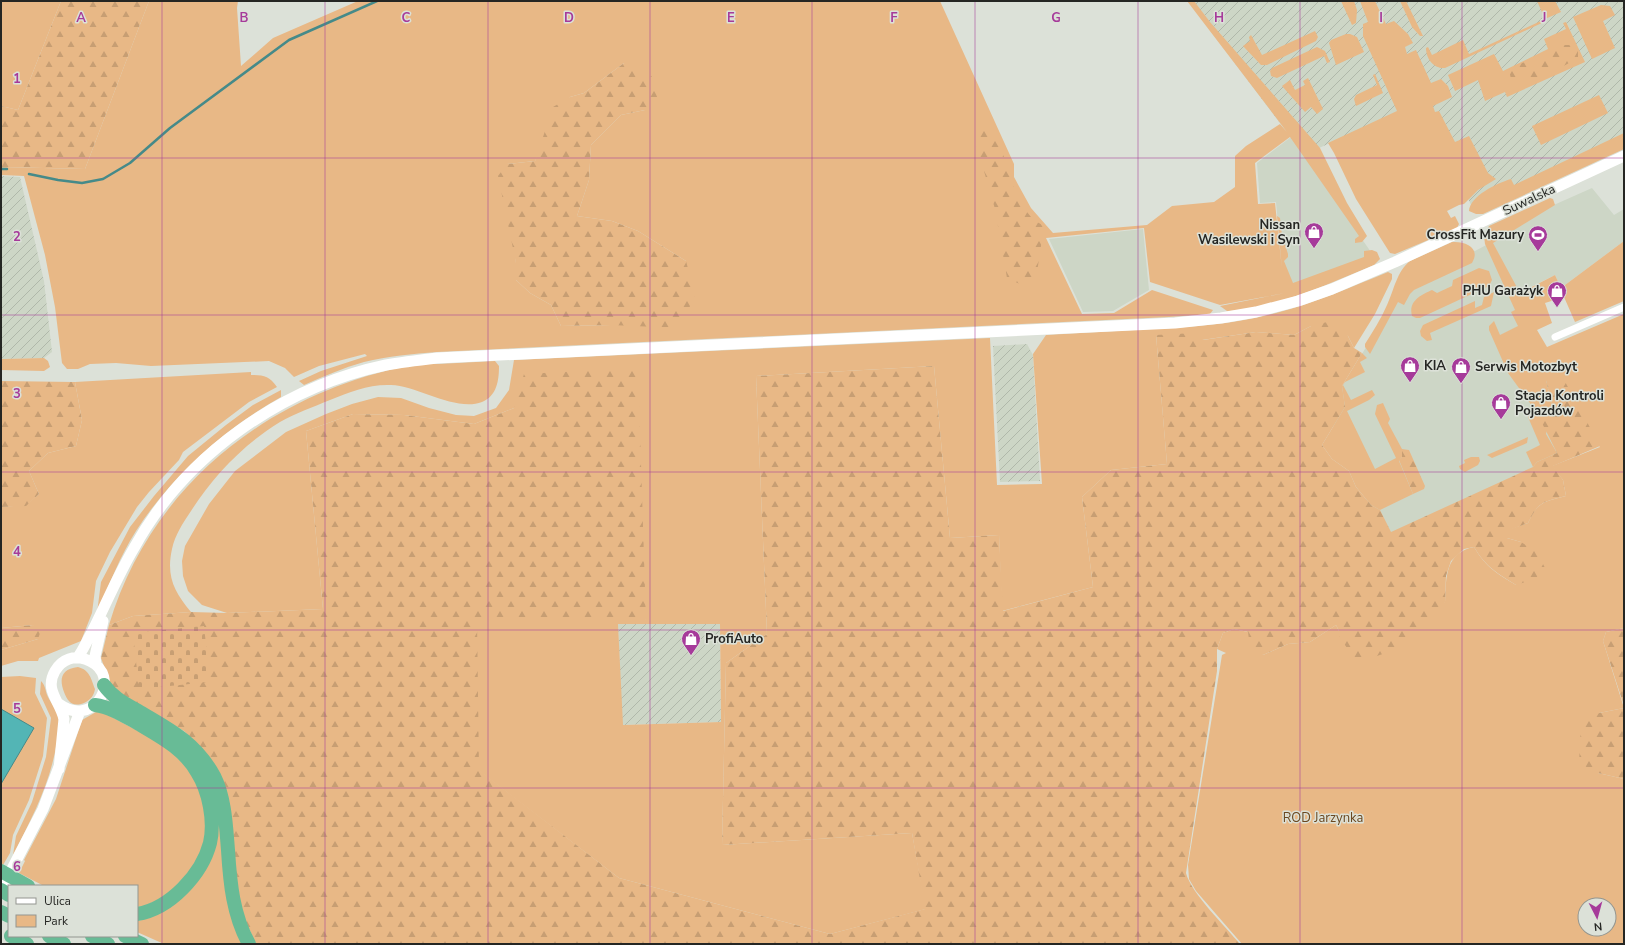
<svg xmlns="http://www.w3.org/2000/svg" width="1625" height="945" font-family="'Nunito Sans',sans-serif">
<defs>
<pattern id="industrial-furrows" width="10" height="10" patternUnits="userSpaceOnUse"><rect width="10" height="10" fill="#cdd6c6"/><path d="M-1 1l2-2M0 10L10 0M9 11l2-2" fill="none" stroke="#b0b8aa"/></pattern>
<pattern id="forest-firs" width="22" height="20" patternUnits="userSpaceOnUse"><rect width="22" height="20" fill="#e8b886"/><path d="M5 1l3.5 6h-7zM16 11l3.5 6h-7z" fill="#c79e73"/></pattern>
<pattern id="cemetery-stones" width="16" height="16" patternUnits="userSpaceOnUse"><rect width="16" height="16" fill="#e8b886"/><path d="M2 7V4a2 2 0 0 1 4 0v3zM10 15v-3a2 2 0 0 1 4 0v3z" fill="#c79e73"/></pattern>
</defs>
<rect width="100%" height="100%" fill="#dce1d8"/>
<path fill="#cdd6c6" d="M 1291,137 L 1373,255 L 1284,288 L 1276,202 L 1260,203 L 1257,163 Z
M 1592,188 L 1614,215 L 1624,209 L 1624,241 L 1561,288 L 1555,275 L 1517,294 L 1597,441 L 1383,538 L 1327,411 L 1414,269 L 1461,247 L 1475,251 L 1490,243 L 1486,235 Z
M 1143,229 L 1149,290 L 1113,311 L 1083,312 L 1049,239 Z"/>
<path fill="url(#industrial-furrows)" d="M 1188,1 L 1374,1 L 1421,101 L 1304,155 Z
M 1375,1 L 1624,1 L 1624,135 L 1472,207 Z
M 1,176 L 20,177 L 44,281 L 52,352 L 44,358 L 1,359 Z
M 1027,344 L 1033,355 L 1040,481 L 1000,482 L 993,346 Z
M 618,624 L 720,624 L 721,722 L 622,725 Z"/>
<path fill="#e8b886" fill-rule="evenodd" d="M 1,1 L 61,1 L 18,110 L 1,106 Z
M 149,1 L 238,1 L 237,8 L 241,66 L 273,38 L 358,1 L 940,1 L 1014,164 L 1014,177 L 1031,208 L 1053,233 L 1147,225 L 1172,206 L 1214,202 L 1235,187 L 1235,156 L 1246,146 L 1280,124 L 1287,132 L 1187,1 L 1194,1 L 1210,22 L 1320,148 L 1347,203 L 1367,236 L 1362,242 L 1355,243 L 1355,239 L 1359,236 L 1290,137 L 1255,163 L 1258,204 L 1275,203 L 1282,269 L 1277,216 L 1280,218 L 1282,235 L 1288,254 L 1288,257 L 1284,261 L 1293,283 L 1364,257 L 1364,251 L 1372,250 L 1377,252 L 1380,259 L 1374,265 C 1333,282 1272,310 1227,311 L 1220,306 L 1285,293 L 1220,305 L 1150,282 L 1144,228 L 1046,238 L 1082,314 L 1114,313 L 1152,290 L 1213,310 L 1210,314 L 1169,317 L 437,352 C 413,354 388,356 364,362 C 343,368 324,376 304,385 L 299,381 L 321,371 L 367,356 L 365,354 L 319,366 L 294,377 L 285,368 L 269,361 L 151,366 L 116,363 L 90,364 L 78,369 L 67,369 L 62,363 L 55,307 L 45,255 L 24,176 L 1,175 L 1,167 L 85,169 ZM 624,63 L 645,110 L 621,115 L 591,145 L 589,180 L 577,216 L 612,221 L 638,231 L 686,261 L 611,325 L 561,326 L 551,305 L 530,293 L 516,280 L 516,263 L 507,164 L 535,161 L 570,97 L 584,93 Z
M 1341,1 L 1354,1 L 1357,10 L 1356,23 L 1352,25 Z
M 1360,1 L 1375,1 L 1386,24 L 1394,21 L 1408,34 L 1413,43 L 1405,47 L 1407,54 L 1416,50 L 1431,83 L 1441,79 L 1448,86 L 1452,97 L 1433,106 L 1435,112 L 1439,111 L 1455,142 L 1469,136 L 1488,173 L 1496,179 L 1478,190 L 1464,204 L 1459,205 L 1447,211 L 1451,218 L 1455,216 L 1459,224 L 1457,228 L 1395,254 L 1390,253 L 1356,199 L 1334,153 L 1328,143 L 1397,111 L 1363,36 L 1363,24 L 1368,22 Z
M 1400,1 L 1406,1 L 1423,36 L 1420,36 L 1412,27 Z
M 1537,1 L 1555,1 L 1561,12 L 1545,19 Z
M 1601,5 L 1610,6 L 1615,15 L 1603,21 L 1615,48 L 1592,59 L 1573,17 Z
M 1543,20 L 1544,22 L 1445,68 C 1434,69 1426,59 1426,48 L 1428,47 L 1432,55 L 1463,40 L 1469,54 Z
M 1566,22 L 1585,62 L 1507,97 L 1505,92 L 1485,101 L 1478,80 L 1455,91 L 1448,75 L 1494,54 L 1503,71 L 1548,49 L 1544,39 L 1566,29 L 1563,23 Z
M 1315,31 L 1318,37 L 1316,41 L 1267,65 L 1261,65 L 1243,46 L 1250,41 L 1249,37 L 1251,35 L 1262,55 Z
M 1346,34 L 1350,34 L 1357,37 L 1364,52 L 1336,65 L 1329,43 L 1331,40 Z
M 1317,47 L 1325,51 L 1330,62 L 1327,63 L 1324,56 L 1277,78 L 1271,76 L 1270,71 L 1272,68 Z
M 1375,74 L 1383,93 L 1356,106 L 1354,99 L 1356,95 L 1377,85 L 1373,75 Z
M 1308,78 L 1323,109 L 1317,114 L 1311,107 L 1305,112 L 1282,86 L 1290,80 L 1295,90 L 1305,85 L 1303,81 Z
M 1599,95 L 1608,113 L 1541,145 L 1532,126 Z
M 1624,133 L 1624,149 L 1483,214 L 1476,214 L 1469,211 C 1470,196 1497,183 1511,179 L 1514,185 Z
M 1550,198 L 1553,199 L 1555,205 L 1493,243 L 1520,293 L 1555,275 L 1561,288 L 1624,241 L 1624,301 L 1575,322 L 1564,297 L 1545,303 L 1552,323 L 1537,330 L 1547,347 L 1624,314 L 1624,628 L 1606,632 L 1603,641 L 1624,708 L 1599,713 L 1598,773 L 1624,779 L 1624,944 L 1242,944 L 1196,891 L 1189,879 L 1188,865 L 1222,655 L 1226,653 L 1217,649 L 1223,633 L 1234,629 L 1248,632 L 1263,655 L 1288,644 L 1310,642 L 1336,625 L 1339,631 L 1445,602 C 1446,577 1445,553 1474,547 C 1486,567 1496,573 1516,585 L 1521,542 L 1507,538 L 1507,530 L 1528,523 C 1538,501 1544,502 1566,496 L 1563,480 L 1552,466 L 1600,447 L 1546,380 L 1552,405 L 1546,434 L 1557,453 L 1537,462 L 1533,467 L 1526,452 L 1540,445 L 1528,417 L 1532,411 L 1532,406 L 1508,373 L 1489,330 L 1489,326 L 1494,321 L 1500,335 L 1518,326 L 1511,312 L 1515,310 L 1485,244 L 1484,236 L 1489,226 ZM 1585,905 L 1609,905 L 1609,929 L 1585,929 Z
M 1452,242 C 1466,241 1481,248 1472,263 L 1414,290 L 1410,294 L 1404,305 L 1398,302 L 1370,354 L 1365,347 L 1365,344 C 1373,331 1381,319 1387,305 C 1394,290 1397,271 1410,261 Z
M 1479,268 L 1489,271 L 1492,280 L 1489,286 L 1420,318 L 1416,318 L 1412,316 C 1408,301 1421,295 1432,290 L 1437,293 L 1452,286 L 1453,280 Z
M 1388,272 L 1392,274 L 1392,279 L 1375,314 L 1354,348 L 1348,336 L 1311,326 L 1294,335 L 1256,332 L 1202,340 L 1156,335 L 1167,464 L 1111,470 L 1082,497 L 1093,587 L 1002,611 L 999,535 L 950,538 L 934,366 L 756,376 L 767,634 L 726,663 L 722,845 L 912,833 L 926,909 L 830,934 L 619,878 L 478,770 L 476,619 L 646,620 L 514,408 L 474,424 L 404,415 L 353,414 L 306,431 L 323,609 L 227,613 L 202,605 L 188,591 L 183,576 L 182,561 L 185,546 L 209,504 L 235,471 L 286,432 L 326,414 L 352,404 L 378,397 L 401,398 L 429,408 L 456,415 L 474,416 L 496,408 L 509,390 L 514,360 L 990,338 L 997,485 L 1042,484 L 1033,354 L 1046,335 C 1081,333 1117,331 1152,329 C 1194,327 1236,324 1276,313 C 1315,303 1351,287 1388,272 ZM 618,624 L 720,624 L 721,722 L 623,725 Z
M 1494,292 L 1491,306 L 1430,333 L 1432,340 L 1427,341 L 1421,336 L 1420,331 L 1423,325 L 1475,301 L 1475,308 L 1482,305 L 1484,297 Z
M 1362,353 L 1367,358 L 1360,362 L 1365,372 L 1345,382 L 1343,385 L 1351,400 L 1372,390 L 1375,395 L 1369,400 L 1347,411 L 1375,469 L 1396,458 L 1375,414 L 1377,405 L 1383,403 L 1390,419 L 1388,423 L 1402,449 L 1402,457 L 1399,461 L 1413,494 L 1380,510 L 1371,505 L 1356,487 L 1349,471 L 1332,459 L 1322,445 L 1345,407 L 1342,386 Z
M 44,358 L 48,361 L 50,367 L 44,371 L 1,370 L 1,359 Z
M 495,361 L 499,366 C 499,380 497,396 482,402 C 456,412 418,386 391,385 C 369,384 350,392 330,400 C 313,407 296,413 280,422 C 244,444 214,475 191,511 C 183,523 175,535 172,549 C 166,576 174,592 191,612 L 133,616 L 109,625 C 150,486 269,394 407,366 C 417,364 428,364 438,364 C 457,363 476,362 495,361 Z
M 251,372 L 251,375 C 264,375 269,376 277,387 L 249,402 L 183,452 L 179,460 L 149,492 L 137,507 L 110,552 L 96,581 L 92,613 L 81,641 L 39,658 L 38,661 L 18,661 L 1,666 L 1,650 L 38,639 L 33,625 L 1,628 L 1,507 L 26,505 L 39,494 L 29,471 L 48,453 L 76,446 L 82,420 L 75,382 Z
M 281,390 L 281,397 C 224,429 172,475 136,531 C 120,556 109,585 97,613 L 101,582 L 130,527 L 154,496 L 188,456 L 226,425 L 253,405 Z
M 1528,437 L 1527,443 L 1492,458 L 1487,455 Z
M 1471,457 L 1479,457 L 1480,461 L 1478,465 L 1465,472 L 1460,469 L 1459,466 L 1465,463 L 1464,460 Z
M 78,667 C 90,670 91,679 95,689 C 94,695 91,699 86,702 C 74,708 68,703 64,692 C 59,679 61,669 78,667 Z
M 20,676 L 36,678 L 35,693 L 47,718 L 43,756 L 29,800 L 13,835 L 10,853 L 3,865 L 1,864 L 1,677 Z
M 41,681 C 46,686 45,691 48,697 C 51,703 56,708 57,713 C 61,725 59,735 56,747 C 49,786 31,820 13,855 L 16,836 L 32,802 L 46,757 L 51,718 L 40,694 Z
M 96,712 L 102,712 L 163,744 L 183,760 L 197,781 L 207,818 L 204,843 L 196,865 L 165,897 L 144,906 L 137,907 L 137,886 L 44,886 L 19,873 L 25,861 L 24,860 L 56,799 L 82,720 Z
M 214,789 L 243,944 L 164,944 L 137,932 L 137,921 L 142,920 L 199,878 L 211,790 Z"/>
<path fill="url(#forest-firs)" d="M 61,1 L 149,1 L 85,169 L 1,167 L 1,106 L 18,110 Z
M 1562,45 L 1571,45 L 1578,48 L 1578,57 L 1569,63 L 1558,69 L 1548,71 L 1542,77 L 1530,82 L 1511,79 L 1509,70 L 1514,66 L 1546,54 Z
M 624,63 C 649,69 653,70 657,97 L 645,110 L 621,115 L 591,145 L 589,180 L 577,216 L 612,221 L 638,231 L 686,261 L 695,295 L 680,328 L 611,325 L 561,326 L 551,305 L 530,293 L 516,280 L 516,263 L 498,176 L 507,164 L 535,161 L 553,107 L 570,97 L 584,93 Z
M 989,128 L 996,133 C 1006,159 1012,195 1031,217 C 1034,221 1040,223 1044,226 L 1036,279 L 1022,285 L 1007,278 L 995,209 L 975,140 L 975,132 Z
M 1331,321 L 1348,336 L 1354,348 L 1362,353 L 1342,386 L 1345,407 L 1322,445 L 1332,459 L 1349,471 L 1356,487 L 1371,505 L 1380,510 L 1391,532 L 1533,467 L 1537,462 L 1557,453 L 1541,421 L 1552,405 L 1546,380 L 1563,378 L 1600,446 L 1553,466 L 1563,480 L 1566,496 C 1543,502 1539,501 1528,523 L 1507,531 L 1507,538 L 1521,542 L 1537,552 L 1546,570 L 1534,579 L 1516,585 C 1497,573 1486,567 1474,547 L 1464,549 L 1451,561 L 1446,576 L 1445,602 L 1422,632 L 1394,650 L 1357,663 L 1339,636 L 1339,631 L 1336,625 L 1310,642 L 1288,644 L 1263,655 C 1249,650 1250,647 1248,632 L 1234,629 L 1223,633 L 1217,649 L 1217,671 L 1186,873 C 1191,893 1226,927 1240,944 L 256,944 L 241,911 L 205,752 L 184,731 L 113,691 L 101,658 L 109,625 L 133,616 L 191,612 L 227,613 L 323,609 L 306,431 L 353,414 L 404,415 L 474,424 L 514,408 L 524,374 L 638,368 L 646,621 L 477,620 L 479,770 L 619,878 L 830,934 L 925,909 L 912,833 L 722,845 L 726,663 L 767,634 L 756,376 L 934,366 L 950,538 L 999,535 L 1003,611 L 1093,587 L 1082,497 L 1111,470 L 1167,464 L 1156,335 L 1195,333 L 1203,340 L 1256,332 L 1294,335 L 1311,326 Z
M 1,381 L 75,382 L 82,420 L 76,446 L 48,453 L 29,471 L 39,494 L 26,506 L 1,507 Z
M 1402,449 L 1409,450 L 1425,486 L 1424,489 L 1413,494 L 1399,460 L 1402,457 Z
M 33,625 L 41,630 L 38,639 L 1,650 L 1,628 Z
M 1624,628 L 1624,706 L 1603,641 L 1606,632 Z
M 1624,708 L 1624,779 L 1598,773 L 1579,763 L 1581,726 L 1599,713 Z"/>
<path fill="url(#cemetery-stones)" d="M 204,626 L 210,682 L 139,689 L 133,633 Z"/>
<path fill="#53b5b5" stroke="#458a89" d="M 1,709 L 34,728 L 1,784 Z"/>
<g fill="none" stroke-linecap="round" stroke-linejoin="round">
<path stroke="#458a89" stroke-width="2.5" d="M 1,169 L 7,169
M 29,174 L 58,180 L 82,183 L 103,179 L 130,163 L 170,128 L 289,40 L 377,1"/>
<path stroke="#fff" stroke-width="7" d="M 1555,337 L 1624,307"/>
<path stroke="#fff" stroke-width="11" d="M 77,658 C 83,651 87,640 92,632 C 106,604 118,575 134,548 C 185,455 282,387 386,365 C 403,362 420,360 437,358 L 1175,323 L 1221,318 L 1256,312 L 1298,301 L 1332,289 L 1395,262 L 1624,156
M 96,665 L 95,656 L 103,621
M 59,704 C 92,728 120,684 95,664 C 87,659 78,656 69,659 C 63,661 58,666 55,671 C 44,690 60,701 64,719 L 59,769
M 1,890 L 43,809 L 80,711"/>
<path stroke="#68bb96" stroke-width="14" d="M 104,685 C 113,698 126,704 140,712 C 171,730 196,743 214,776 C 225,798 226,826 228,850 C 230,883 233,915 249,944
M 95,705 C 111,707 126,717 139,724 C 161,737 184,749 197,772 C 209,791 215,821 210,843 C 202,874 170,909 137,914
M 1,871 L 28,886
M 1,890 L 9,895
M 1,912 L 9,916
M 11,936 L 27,944
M 49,936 L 64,944
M 92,936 L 108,944
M 125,936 L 142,944"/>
</g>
<path fill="none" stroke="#a63a9a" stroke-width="1" stroke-opacity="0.55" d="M 162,1 L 162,944M 325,1 L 325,944M 488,1 L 488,944M 650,1 L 650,944M 812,1 L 812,944M 975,1 L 975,944M 1138,1 L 1138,944M 1300,1 L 1300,944M 1462,1 L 1462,944M 1,158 L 1624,158M 1,315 L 1624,315M 1,472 L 1624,472M 1,630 L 1624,630M 1,788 L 1624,788"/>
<defs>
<g id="shop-pin" transform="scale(1)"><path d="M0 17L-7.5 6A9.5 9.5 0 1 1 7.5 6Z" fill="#a63a9a" stroke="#dce1d8"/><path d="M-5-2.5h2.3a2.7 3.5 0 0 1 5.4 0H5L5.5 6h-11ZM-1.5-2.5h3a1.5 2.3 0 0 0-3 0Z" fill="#fff"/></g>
<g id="stadium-pin" transform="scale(1)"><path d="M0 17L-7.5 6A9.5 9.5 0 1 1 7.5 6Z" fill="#a63a9a" stroke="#dce1d8"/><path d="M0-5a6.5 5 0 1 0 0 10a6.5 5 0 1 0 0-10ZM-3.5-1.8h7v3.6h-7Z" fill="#fff"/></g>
</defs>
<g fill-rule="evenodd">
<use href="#shop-pin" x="1314" y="232"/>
<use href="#stadium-pin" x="1538" y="235"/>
<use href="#shop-pin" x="1557" y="291"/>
<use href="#shop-pin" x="1410" y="366"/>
<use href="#shop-pin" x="1461" y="367"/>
<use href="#shop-pin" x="1501" y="403"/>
<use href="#shop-pin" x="691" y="639"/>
</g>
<g text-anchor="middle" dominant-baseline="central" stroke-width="3" stroke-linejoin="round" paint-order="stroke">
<g font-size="13" fill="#252623" stroke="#dce1d8">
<text transform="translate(1529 200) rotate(-25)">Suwalska</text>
</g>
<g font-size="13" font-weight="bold" fill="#252623" stroke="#dce1d8" text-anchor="start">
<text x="1300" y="225" text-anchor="end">Nissan<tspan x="1300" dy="15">Wasilewski i Syn</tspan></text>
<text x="1524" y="235" text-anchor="end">CrossFit Mazury</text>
<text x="1543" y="291" text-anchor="end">PHU Garażyk</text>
<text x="1424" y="366">KIA</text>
<text x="1475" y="367">Serwis Motozbyt</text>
<text x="1515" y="396">Stacja Kontroli<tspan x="1515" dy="15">Pojazdów</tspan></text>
<text x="705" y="639">ProfiAuto</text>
</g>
<g font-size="13" fill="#6b4820" stroke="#dce1d8">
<text x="1323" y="818">ROD Jarzynka</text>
</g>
</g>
<g font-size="13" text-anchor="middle" font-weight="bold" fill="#a63a9a" stroke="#dce1d8" stroke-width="3" stroke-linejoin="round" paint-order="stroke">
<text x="81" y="22">A</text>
<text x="244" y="22">B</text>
<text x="406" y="22">C</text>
<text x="569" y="22">D</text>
<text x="731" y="22">E</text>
<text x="894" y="22">F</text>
<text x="1056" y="22">G</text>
<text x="1219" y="22">H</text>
<text x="1381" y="22">I</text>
<text x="1544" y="22">J</text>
<text x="17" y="83">1</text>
<text x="17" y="241">2</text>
<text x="17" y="398">3</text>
<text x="17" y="556">4</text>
<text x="17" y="713">5</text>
<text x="17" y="871">6</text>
</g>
<rect width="1625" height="945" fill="none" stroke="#252623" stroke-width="4"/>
<rect x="8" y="885" width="130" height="52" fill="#dce1d8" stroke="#939690"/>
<rect x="16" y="898" width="20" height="6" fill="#ffffff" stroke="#939690"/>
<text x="44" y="905" font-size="12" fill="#252623">Ulica</text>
<rect x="16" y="915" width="20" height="12" fill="#e8b886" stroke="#939690"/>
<text x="44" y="925" font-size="12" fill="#252623">Park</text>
<g transform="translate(1597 917) rotate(174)"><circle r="19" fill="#dce1d8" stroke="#939690"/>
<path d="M0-3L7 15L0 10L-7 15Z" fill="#a63a9a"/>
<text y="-6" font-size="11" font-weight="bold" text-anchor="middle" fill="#252623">N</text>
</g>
</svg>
